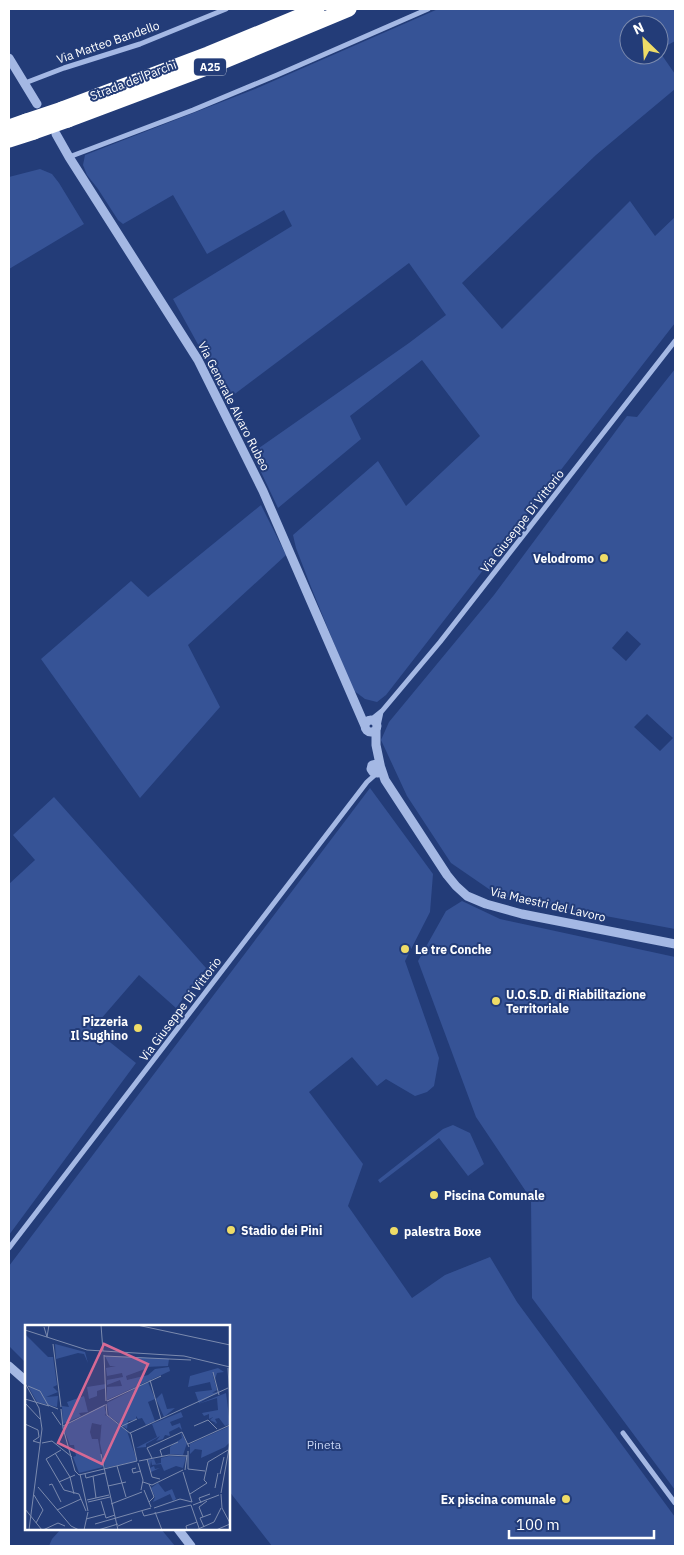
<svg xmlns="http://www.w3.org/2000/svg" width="684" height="1555" font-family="'IBM Plex Sans',sans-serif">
<rect width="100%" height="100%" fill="#233c78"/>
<path fill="#365396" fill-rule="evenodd" d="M 438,9 L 675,9 L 675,41 L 659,50 L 659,25 L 629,25 L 629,55 L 659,55 L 659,51 L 675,74 L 675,89 L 596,155 L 462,283 L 502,329 L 630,201 L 655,236 L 675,217 L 675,323 L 386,695 L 377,702 L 365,699 L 353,690 L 311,587 L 296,548 L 293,535 L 378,461 L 406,506 L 480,436 L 422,360 L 350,416 L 361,439 L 278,508 L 252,453 L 409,343 L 446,315 L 409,263 L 228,399 L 173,299 L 292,226 L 284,210 L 207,254 L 173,195 L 123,224 L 118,220 L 98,189 L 87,175 L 83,165 L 85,155 L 255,89 Z
M 40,169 L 52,174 L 59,183 L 84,224 L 9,269 L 9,177 Z
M 675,369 L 675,929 L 499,896 L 451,863 L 407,796 L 381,740 L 389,722 L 494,595 L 627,416 L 637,417 ZM 627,631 L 641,644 L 626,661 L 612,648 ZM 647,714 L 673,738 L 660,751 L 634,727 Z
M 261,505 L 286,555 L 188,645 L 220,707 L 140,798 L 41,659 L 131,581 L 148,597 Z
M 370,788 L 433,874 L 430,912 L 405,961 L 439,1058 L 434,1086 L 427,1092 L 415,1096 L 386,1079 L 377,1086 L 352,1057 L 309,1092 L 363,1164 L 348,1206 L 412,1298 L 445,1275 L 490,1257 L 517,1302 L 675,1517 L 675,1546 L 272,1546 L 229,1491 L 229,1326 L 26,1326 L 26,1363 L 9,1346 L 9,1266 Z
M 54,797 L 206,968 L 176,1008 L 139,975 L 87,1035 L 100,1046 L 106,1039 L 136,1063 L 9,1235 L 9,884 L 35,860 L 13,835 Z
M 462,901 L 500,919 L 675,957 L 675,1490 L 532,1298 L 531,1199 L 476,1117 L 418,961 L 446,911 Z
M 453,1125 L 470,1133 L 484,1164 L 468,1176 L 439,1138 L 380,1183 L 378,1180 L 443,1129 Z
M 61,1529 L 161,1529 L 175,1546 L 49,1546 L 52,1539 Z"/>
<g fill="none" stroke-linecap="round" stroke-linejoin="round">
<path stroke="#a4b8e4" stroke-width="5" d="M 25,83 L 64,68 L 140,44 L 226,9
M 69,157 L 193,110 L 277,75 L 428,9
M 372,719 L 382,711 L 440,642 L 675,341
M 378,726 L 381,712
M 9,1248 L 367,782 L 376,774
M 623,1433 L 675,1503"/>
<path stroke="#a4b8e4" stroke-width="9" d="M 9,58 L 37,104
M 56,134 L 69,157 L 198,360 L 263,491 L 365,726
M365 726a6 6 0 1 1 12 0a6 6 0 1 1-12 0Z
M 376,730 L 376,745 L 381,769 L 378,773 L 373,772 L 371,769 L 372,765 L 376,764 L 380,765
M 381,768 L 385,780 L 447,875 L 456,886 L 467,896 L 486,904 L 522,914 L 675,944
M 9,1366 L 26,1381
M 178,1529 L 191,1546"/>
<path stroke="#fff" stroke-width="15" d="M 62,109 L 208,54 L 317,9
M 68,120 L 217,64 L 349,9
M 9,127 L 26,121
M 9,140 L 34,132"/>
<path stroke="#fff" stroke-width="15" d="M 26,121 L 62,109
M 34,132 L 68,120"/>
</g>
<g fill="#efdc67" stroke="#233c78" stroke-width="2">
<circle cx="604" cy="558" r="5"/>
<circle cx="405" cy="949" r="5"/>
<circle cx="496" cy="1001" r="5"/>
<circle cx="138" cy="1028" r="5"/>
<circle cx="434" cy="1195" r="5"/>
<circle cx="231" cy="1230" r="5"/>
<circle cx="394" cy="1231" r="5"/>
<circle cx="566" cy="1499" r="5"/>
</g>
<g text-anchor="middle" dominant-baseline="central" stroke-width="4" stroke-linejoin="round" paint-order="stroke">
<rect fill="#233c78" stroke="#bdc4d6" stroke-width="1" x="194" y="58.5" width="32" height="17" rx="4"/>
<g font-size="11" font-weight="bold" fill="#fff">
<text x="210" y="67">A25</text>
</g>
<g font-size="12" fill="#fff" stroke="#233c78">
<text transform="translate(108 42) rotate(-19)">Via Matteo Bandello</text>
<text transform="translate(133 80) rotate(-21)">Strada dei Parchi</text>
<text transform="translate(234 406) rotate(63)">Via Generale Alvaro Rubeo</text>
<text transform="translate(522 521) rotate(-52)">Via Giuseppe Di Vittorio</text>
<text transform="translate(548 904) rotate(13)">Via Maestri del Lavoro</text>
<text transform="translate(180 1009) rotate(-53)">Via Giuseppe Di Vittorio</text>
</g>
<g font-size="12" font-weight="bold" fill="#fff" stroke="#233c78" text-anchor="start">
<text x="594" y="558" text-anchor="end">Velodromo</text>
<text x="415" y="949">Le tre Conche</text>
<text x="506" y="994">U.O.S.D. di Riabilitazione<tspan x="506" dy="14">Territoriale</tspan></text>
<text x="128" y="1021" text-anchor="end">Pizzeria<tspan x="128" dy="14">Il Sughino</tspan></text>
<text x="444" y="1195">Piscina Comunale</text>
<text x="241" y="1230">Stadio dei Pini</text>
<text x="404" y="1231">palestra Boxe</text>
<text x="556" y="1499" text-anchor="end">Ex piscina comunale</text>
</g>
<g font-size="12" fill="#c7d4f3" stroke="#233c78">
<text x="324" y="1444">Pineta</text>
</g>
</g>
<g transform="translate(25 1325)">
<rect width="205" height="205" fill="#233c78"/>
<path d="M 0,9 L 23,32 L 28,32 L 32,60 L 28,62 L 33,67 L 21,72 L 33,71 L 32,82 L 12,77 L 0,56 ZM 30,19 L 60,27 L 63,38 L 59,29 L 53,28 L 31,34 ZM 80,31 L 144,34 L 143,41 L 120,42 L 120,44 L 101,51 L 102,55 L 123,50 L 130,44 L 144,42 L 145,46 L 82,75 L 82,62 L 97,61 L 95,55 L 82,60 L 82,55 L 98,52 L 97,48 L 82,51 L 81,43 L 91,41 L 85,41 ZM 193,43 L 199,47 L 192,48 L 190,54 L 187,47 L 192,65 L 187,68 L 193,67 L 174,78 L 170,67 L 187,65 L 185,57 L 163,62 L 165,51 ZM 123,57 L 130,74 L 123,77 L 130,96 L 121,100 L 117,93 L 113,94 L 111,91 L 111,95 L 103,96 L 102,104 L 84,91 L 82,78 ZM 81,59 L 81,63 L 72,66 L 72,71 L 64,74 L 62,62 ZM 137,68 L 142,84 L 150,83 L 139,92 L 131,74 ZM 201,68 L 205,99 L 200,101 L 194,93 L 190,94 L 192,98 L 186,101 L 191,98 L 185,95 L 188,92 L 184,94 L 184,89 L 179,91 L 177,88 L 193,85 L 192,73 L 173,79 ZM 59,71 L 63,87 L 54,88 L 56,91 L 38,99 L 37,81 L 44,82 L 42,77 ZM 79,80 L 81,88 L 76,100 L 67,98 L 65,107 L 67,114 L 73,114 L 78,142 L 54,148 L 48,132 L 51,131 L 49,120 L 45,120 L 38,102 ZM 156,87 L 158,92 L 145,97 L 147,101 L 155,98 L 157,105 L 154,102 L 144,107 L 145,111 L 140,110 L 138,114 L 131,116 L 135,111 L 121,119 L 121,122 L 111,123 L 132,112 L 127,99 ZM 81,90 L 102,106 L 112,136 L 80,143 L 75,118 L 77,93 ZM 205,101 L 204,118 L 200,122 L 176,133 L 177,125 L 170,124 L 165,129 L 165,119 ZM 156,108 L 162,118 L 158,130 L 145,129 L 145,122 L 157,113 ZM 144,131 L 161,132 L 158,143 L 151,141 L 139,146 L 136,139 L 127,140 L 126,135 L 125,143 L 129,141 L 130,144 L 135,143 L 126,147 L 123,135 L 129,134 L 131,139 L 136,138 L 136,133 ZM 133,158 L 140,167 L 147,164 L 151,174 L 148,176 L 145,169 L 128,177 L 130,172 L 126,163 Z" fill="#365396"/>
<path fill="none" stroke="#7b8aae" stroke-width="1" d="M 76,0 L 78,26M 112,0 L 205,20M 19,2 L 22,12 L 24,0M 0,5 L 62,25 L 159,31 L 205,42M 28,19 L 36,82M 79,30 L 81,76M 79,31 L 166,35M 203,43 L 205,78M 188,47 L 194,70M 125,55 L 136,94M 0,58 L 14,83 L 17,104 L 4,205M 3,61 L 15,66 L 23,80 L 33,84M 0,74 L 24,81M 82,76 L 136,51M 0,78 L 15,94M 81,79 L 82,90 L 106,109 L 112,136M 36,84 L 38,103 L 50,146 L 54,150M 27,87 L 36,100M 0,99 L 13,105 L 14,112 L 8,116 L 15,118M 38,101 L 80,80M 97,101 L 112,94M 169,101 L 183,95 L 192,104M 105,108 L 203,63M 17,118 L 27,116 L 47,132M 163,119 L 205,100M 36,125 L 21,134 L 39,165M 163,126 L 163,144 L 180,146M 30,128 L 45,152 L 49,169M 76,129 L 93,205M 137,131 L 135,125 L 153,117M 127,133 L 122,123 L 157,107 L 164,122M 122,134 L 127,152 L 135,154M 114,136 L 144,130 L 162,131M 113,138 L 118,155 L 116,165M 92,141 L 101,172M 111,143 L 107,144 L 108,148 L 116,146M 160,145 L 162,130M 158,147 L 167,177M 55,149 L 63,186M 60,149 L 61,153 L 80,148M 195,149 L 199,132M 54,150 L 112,136M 68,151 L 71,173M 34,157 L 50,150M 118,157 L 127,160 L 158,145M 124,159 L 129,172 L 124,177M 24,160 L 27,159 L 36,177M 83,161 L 101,157M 13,162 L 46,201 L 54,205M 190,163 L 193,148M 39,165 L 54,169 L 61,186M 119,165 L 126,182M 196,168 L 205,118M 165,169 L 182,158 L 179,155 L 183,137 L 203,125M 196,169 L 197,183 L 205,198M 9,170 L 18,185 L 11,198M 62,175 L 84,170M 76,176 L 81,193 L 90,190M 63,177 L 85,172M 176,178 L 174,173 L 185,169M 86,179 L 117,167M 166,180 L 174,203M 168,180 L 194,170M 129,183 L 155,174 L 167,177M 0,184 L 17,205M 32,185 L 56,174M 117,186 L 119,191 L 166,180M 130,187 L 137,205M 178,192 L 174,182 L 182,176M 61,194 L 80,189M 70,199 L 126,183M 93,201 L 107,195M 179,202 L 175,193 L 186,189M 18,205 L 33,198 L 40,201M 59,205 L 63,187M 73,205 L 93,199M 162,205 L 161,201 L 172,197M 171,205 L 189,197 L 196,183M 191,205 L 205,199"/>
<path fill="#d76994" fill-opacity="0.15" stroke="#d76994" stroke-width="2.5" d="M 79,19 L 123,39 L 77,139 L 33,118 Z"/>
<rect width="205" height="205" fill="none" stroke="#fff" stroke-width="2.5"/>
</g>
<rect width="684" height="1555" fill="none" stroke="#ffffff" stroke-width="20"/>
<g transform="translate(644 40) rotate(335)"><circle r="24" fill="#233c78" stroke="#7b8aae"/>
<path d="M0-4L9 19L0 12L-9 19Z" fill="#efdc67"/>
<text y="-8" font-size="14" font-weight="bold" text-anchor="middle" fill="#ffffff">N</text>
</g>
<path d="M509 1530v8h145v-8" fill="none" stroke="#ffffff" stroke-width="2.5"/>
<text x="516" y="1530" font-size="15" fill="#ffffff" stroke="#233c78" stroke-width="4" paint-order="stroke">100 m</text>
</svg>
